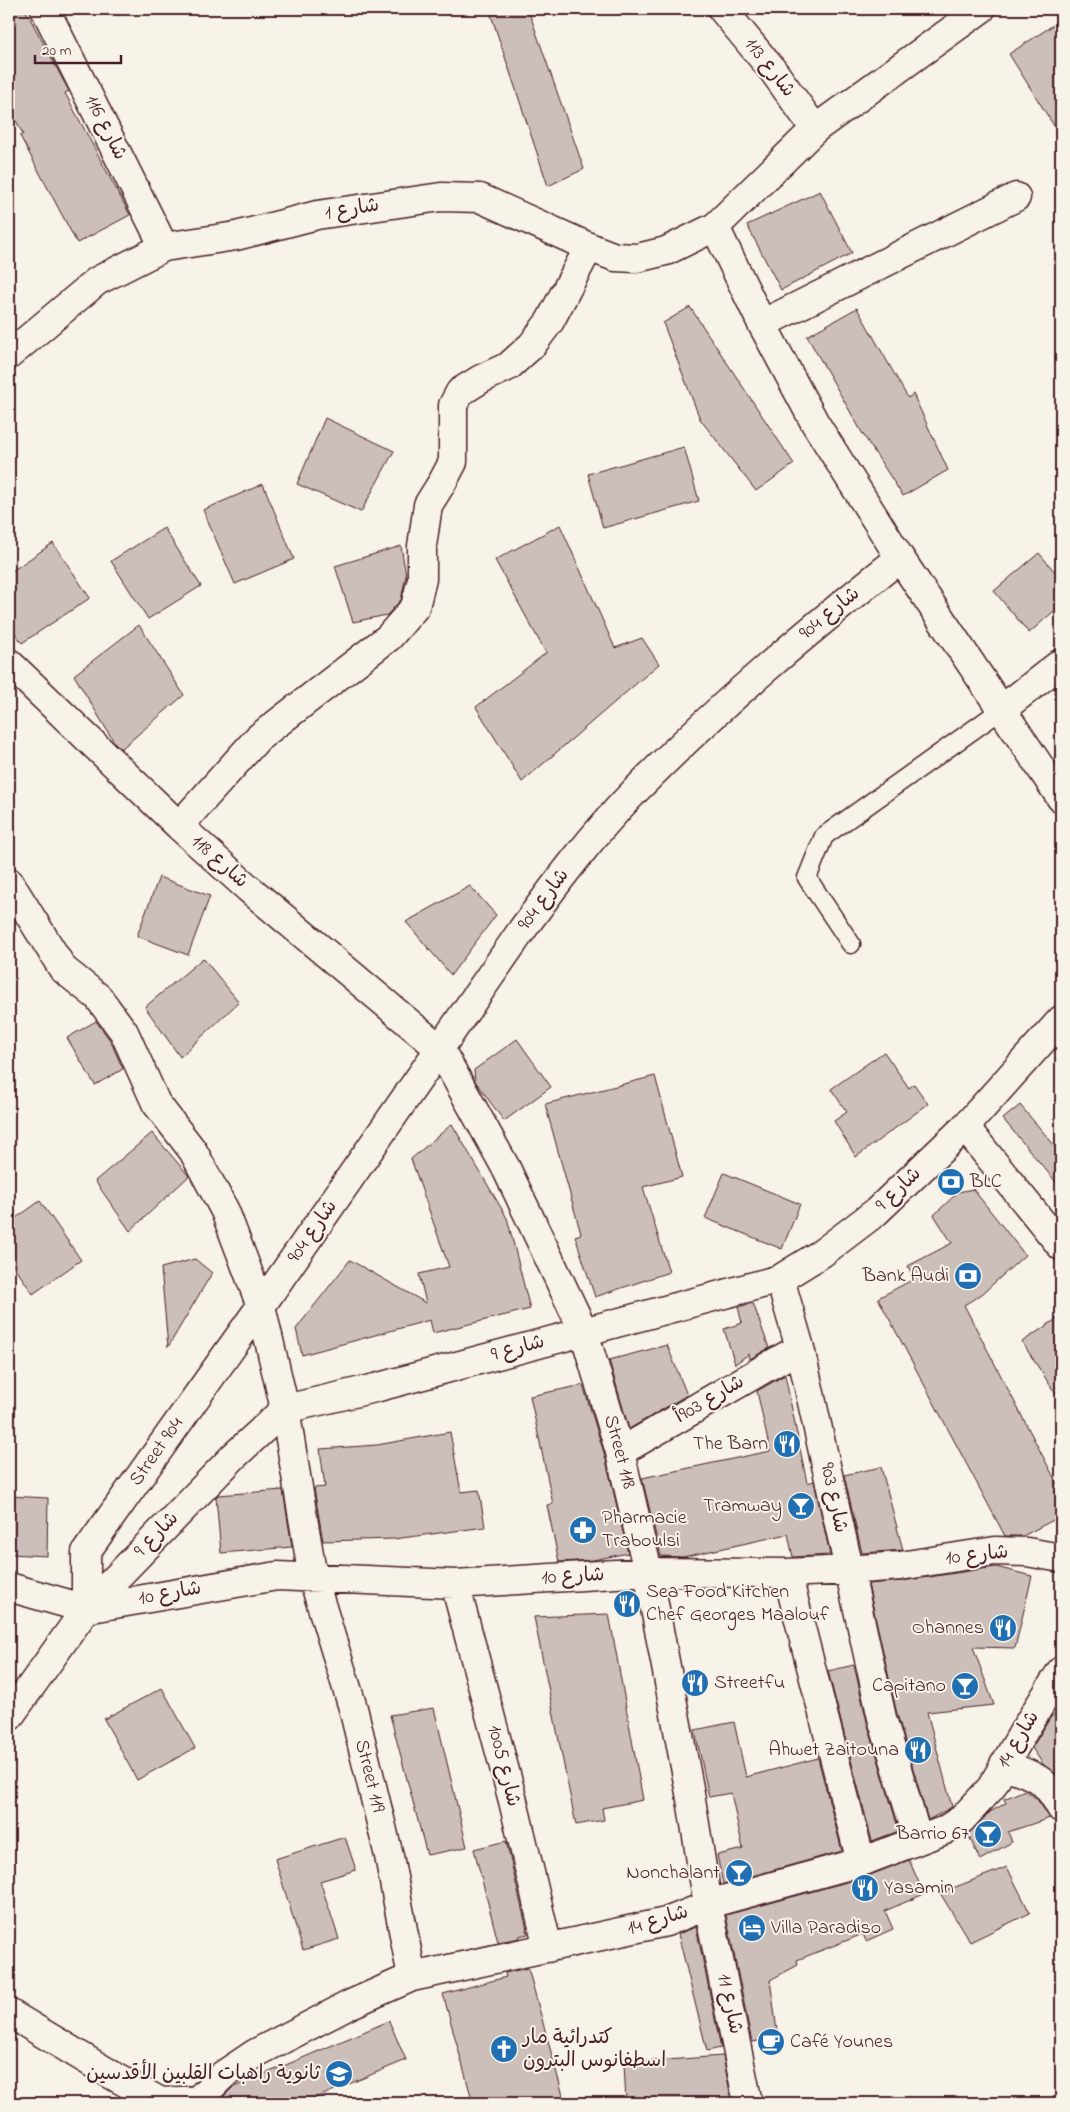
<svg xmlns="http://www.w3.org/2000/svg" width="1070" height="2112" font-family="'Indie Flower','Playpen Sans Arabic',sans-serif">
<rect width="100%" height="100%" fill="#f7f3e8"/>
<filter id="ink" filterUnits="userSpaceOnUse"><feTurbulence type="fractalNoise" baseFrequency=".02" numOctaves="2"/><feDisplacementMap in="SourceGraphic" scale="10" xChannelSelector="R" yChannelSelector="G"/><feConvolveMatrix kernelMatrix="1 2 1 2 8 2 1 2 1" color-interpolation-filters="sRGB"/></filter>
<g filter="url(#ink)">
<path fill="#ccbfb9" stroke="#4a1f2b" d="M 9,9 L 25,9 L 69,91 L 65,93 L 130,215 L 77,243 L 20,136 L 23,134 L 9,107 Z
M 489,9 L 528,9 L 584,169 L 548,186 Z
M 1061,20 L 1061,137 L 1009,54 Z
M 820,191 L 852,253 L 781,290 L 747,225 Z
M 690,307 L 794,464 L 756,491 L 700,419 L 663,323 Z
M 857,308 L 908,398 L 913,394 L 948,470 L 903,496 L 864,436 L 807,336 Z
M 325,418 L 394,451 L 361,512 L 297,484 Z
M 684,447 L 699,501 L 603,528 L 588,474 Z
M 263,484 L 294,559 L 235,584 L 203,510 Z
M 560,525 L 615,648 L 642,638 L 659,664 L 522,782 L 476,707 L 546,653 L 495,560 Z
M 164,528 L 201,586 L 148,619 L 111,561 Z
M 53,543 L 90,598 L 22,643 L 9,624 L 9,573 Z
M 401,546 L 406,575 L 401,600 L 387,615 L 353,622 L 335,566 Z
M 1039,553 L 1061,579 L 1061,605 L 1029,633 L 994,591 Z
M 139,625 L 184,695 L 121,749 L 114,742 L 74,675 Z
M 159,877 L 210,896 L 188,955 L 137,936 Z
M 470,886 L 496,915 L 451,975 L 406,922 Z
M 203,958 L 239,1002 L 180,1057 L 145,1007 Z
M 96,1021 L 110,1040 L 123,1069 L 95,1085 L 67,1038 Z
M 517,1039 L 551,1087 L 504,1121 L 475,1081 L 474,1070 Z
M 884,1052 L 909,1088 L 914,1084 L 928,1104 L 856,1157 L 834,1121 L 847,1112 L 831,1089 Z
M 655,1076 L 682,1177 L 643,1187 L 669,1272 L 595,1297 L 575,1236 L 581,1234 L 545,1104 Z
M 1020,1105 L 1061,1153 L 1061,1188 L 1003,1119 Z
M 452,1124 L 507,1218 L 530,1309 L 433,1333 L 430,1320 L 302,1355 L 296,1329 L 350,1260 L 426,1303 L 419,1274 L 449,1267 L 411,1159 Z
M 152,1133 L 189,1176 L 130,1231 L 95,1181 Z
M 724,1173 L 800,1204 L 782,1249 L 705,1218 Z
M 973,1189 L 1025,1255 L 982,1294 L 964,1305 L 1061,1491 L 1061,1516 L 1023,1536 L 1005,1536 L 878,1298 L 914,1279 L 908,1266 L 952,1243 L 934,1215 L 958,1192 Z
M 40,1201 L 81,1260 L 33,1294 L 9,1259 L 9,1223 Z
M 195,1259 L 212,1273 L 168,1347 L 161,1268 Z
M 753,1303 L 769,1348 L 750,1359 L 749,1354 L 735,1364 L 724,1329 L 742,1323 L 738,1307 Z
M 1061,1316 L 1061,1402 L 1022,1342 Z
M 667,1345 L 687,1395 L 629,1429 L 609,1360 Z
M 785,1375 L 807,1483 L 814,1481 L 830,1555 L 793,1557 L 788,1534 L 683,1557 L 661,1556 L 642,1478 L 770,1451 L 757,1391 Z
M 583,1385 L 605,1456 L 628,1553 L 593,1560 L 559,1562 L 547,1505 L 553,1504 L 530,1396 Z
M 450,1432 L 461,1492 L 479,1490 L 485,1527 L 394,1539 L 323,1541 L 314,1488 L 325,1487 L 320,1449 L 377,1445 Z
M 881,1467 L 903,1550 L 862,1553 L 844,1475 Z
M 283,1490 L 292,1547 L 221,1553 L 216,1497 L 218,1495 Z
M 9,1496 L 48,1498 L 47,1556 L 9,1554 Z
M 996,1567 L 1032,1576 L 1015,1648 L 973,1647 L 994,1705 L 927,1712 L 952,1807 L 928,1820 L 897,1714 L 868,1584 L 902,1581 Z
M 609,1614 L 643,1800 L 602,1808 L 604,1820 L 576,1825 L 534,1617 Z
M 854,1665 L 867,1722 L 899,1831 L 872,1841 L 828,1671 Z
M 162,1688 L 195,1748 L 137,1780 L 104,1719 Z
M 434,1708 L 467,1847 L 427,1855 L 390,1715 Z
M 1061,1708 L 1061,1780 L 1043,1764 L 1032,1748 L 1050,1718 Z
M 734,1722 L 746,1777 L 818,1758 L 842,1851 L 723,1884 L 717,1855 L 743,1849 L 731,1793 L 709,1797 L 695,1730 Z
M 1025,1790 L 1037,1799 L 1050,1818 L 1008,1832 L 1012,1842 L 980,1860 L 968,1834 L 990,1812 L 1006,1803 L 1004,1799 Z
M 345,1837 L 356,1870 L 320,1881 L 339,1939 L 303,1950 L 275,1859 Z
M 506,1841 L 528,1934 L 519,1936 L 520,1938 L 498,1942 L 474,1849 Z
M 909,1860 L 924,1894 L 885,1911 L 893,1929 L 866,1941 L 863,1934 L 797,1960 L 798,1965 L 770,1980 L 778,2038 L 752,2042 L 726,1915 L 865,1877 Z
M 1007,1867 L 1030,1913 L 970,1942 L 940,1893 Z
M 696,1927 L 721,2048 L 707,2051 L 678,1934 Z
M 528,1968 L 565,2103 L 473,2103 L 443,1994 L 506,1977 L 505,1973 Z
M 389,2021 L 406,2060 L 304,2103 L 217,2103 L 232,2088 Z
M 723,2056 L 732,2103 L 626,2103 L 624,2063 Z"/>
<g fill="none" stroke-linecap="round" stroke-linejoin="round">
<g stroke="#4a1f2b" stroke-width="21">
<path id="lane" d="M 851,944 L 807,878 L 824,836 L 1001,710"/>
</g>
<g stroke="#4a1f2b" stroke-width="31">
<path id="street" d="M 45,9 L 164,247
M 722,9 L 774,72 L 815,129
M 762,324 L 1016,197
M 9,663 L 179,826 L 248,888 L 440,1049 L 506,1168 L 584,1332 L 620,1452 L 648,1572 L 690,1793 L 708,1905 L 748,2103
M 1001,710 L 1061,663
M 179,826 L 258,738 L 389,637 L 415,607 L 422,579 L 422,546 L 428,505 L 443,481 L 453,462 L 453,405 L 460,392 L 481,379 L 509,366 L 532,345 L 550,321 L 589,247
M 9,882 L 63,969 L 98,997 L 124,1032 L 156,1103 L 193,1151 L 225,1211 L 261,1306 L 285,1409 L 313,1578 L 353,1708 L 389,1856 L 412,1977
M 965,1127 L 1061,1246
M 780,1279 L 800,1348 L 882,1718 L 918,1840
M 620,1452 L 800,1348
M 787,1573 L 861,1862
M 455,1584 L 513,1801 L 548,1948
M 86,1609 L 277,1576 L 455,1584 L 648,1572 L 787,1573 L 848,1570 L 900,1566 L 995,1551 L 1027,1552 L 1061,1558
M 1004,1764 C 1036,1778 1043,1775 1061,1808
M 9,2013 L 112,2075 L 161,2102 L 198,2100
M 198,2100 L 223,2075 L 256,2053 L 351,2004 L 412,1977 L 666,1922 L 719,1901 L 861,1862 L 945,1830 L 962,1819 L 991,1788 L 1025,1729 L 1061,1671"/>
</g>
<g stroke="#4a1f2b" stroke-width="31">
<path id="secondary" d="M 715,227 L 762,324 L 815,423 L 900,558 L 1061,798
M 9,355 L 97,281 L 164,247 L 236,236 L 317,215 L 441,197 L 480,198 L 589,247 L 615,257 L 637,258 L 666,251 L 715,227 L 815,129 L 981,9
M 9,1587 L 86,1609 L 86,1552 L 261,1306 L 522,930 C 557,882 593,834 635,791 C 717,707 808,631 900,558"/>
</g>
<g stroke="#4a1f2b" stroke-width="31">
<path id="primary" d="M 9,1717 L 86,1609 L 233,1457 L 285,1409 L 375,1388 L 780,1279 L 822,1253 L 876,1212 L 965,1127 L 1061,1020"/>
</g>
<use href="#lane" stroke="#f7f3e8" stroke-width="18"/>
<use href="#street" stroke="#f7f3e8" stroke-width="28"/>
<use href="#secondary" stroke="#f7f3e8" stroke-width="28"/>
<use href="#primary" stroke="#f7f3e8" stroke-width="28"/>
</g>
</g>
<defs>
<g id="bank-disc" transform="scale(1.4375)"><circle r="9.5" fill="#1f6fb2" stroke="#f7f3e8"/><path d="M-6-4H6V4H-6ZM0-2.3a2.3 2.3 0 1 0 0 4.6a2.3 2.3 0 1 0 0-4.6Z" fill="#fff"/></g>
<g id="restaurant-disc" transform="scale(1.4375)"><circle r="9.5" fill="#1f6fb2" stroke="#f7f3e8"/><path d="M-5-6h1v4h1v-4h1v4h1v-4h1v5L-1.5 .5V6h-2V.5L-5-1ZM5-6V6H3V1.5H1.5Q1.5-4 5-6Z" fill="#fff"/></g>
<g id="bar-disc" transform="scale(1.4375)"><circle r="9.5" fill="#1f6fb2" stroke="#f7f3e8"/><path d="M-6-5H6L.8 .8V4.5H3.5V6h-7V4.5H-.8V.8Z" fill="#fff"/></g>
<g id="pharmacy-disc" transform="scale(1.4375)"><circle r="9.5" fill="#1f6fb2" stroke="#f7f3e8"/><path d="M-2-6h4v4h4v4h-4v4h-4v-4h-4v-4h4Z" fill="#fff"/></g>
<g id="hotel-disc" transform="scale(1.4375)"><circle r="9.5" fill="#1f6fb2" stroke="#f7f3e8"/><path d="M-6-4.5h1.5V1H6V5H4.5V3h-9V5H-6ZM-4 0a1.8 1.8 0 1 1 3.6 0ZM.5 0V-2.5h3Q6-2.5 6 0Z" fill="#fff"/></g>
<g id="cafe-disc" transform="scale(1.4375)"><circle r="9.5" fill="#1f6fb2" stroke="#f7f3e8"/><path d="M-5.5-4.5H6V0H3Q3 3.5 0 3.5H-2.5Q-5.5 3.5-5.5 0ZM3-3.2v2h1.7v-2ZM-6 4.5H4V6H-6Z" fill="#fff"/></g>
<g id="church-disc" transform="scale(1.4375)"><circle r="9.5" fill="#1f6fb2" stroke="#f7f3e8"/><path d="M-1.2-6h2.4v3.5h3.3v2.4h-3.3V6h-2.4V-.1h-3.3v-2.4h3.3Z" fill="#fff"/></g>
<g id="school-disc" transform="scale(1.4375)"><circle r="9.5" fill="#1f6fb2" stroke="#f7f3e8"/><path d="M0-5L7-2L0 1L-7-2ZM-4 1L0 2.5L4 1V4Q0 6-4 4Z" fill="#fff"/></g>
</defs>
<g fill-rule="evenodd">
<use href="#bank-disc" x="951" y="1182"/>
<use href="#bank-disc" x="968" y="1276"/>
<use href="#restaurant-disc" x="787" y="1444"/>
<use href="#bar-disc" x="801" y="1506"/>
<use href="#pharmacy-disc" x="583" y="1530"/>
<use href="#restaurant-disc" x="627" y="1604"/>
<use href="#restaurant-disc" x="1003" y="1628"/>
<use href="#restaurant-disc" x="695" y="1683"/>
<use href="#bar-disc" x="965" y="1686"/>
<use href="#restaurant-disc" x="918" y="1750"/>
<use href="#bar-disc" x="988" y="1834"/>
<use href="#bar-disc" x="739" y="1873"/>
<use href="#restaurant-disc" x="865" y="1888"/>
<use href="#hotel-disc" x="752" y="1928"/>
<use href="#cafe-disc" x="771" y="2042"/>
<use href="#church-disc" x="504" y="2049"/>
<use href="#school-disc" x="339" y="2074"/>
</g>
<g text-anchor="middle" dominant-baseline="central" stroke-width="4" stroke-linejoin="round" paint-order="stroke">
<g font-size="20" fill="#4a1f2b" stroke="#f7f3e8">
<text transform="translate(769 68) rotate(52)">شارع 113</text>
<text transform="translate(105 128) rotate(63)">شارع 116</text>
<text transform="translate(352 210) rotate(-9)">شارع 1</text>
<text transform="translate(830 614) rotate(-39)">شارع 904</text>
<text transform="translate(219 862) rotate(42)">شارع 118</text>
<text transform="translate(544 900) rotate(-53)">شارع 904</text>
<text transform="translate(899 1190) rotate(-44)">شارع 9</text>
<text transform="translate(313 1232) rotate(-55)">شارع 904</text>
<text transform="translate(518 1349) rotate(-15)">شارع 9</text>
<text transform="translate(710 1400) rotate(-30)">شارع 903أ</text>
<text transform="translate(157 1452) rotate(-55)">Street 904</text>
<text transform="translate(619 1452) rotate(75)">Street 118</text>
<text transform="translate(833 1498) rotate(78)">شارع 903</text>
<text transform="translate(157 1535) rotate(-46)">شارع 9</text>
<text transform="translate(977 1556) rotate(-6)">شارع 10</text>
<text transform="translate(573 1577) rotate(-3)">شارع 10</text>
<text transform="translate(170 1594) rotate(-10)">شارع 10</text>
<text transform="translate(1019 1740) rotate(-59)">شارع 14</text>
<text transform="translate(503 1766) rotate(76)">شارع 1005</text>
<text transform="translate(369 1776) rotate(76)">Street 119</text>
<text transform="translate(658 1921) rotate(-17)">شارع 14</text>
<text transform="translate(729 2004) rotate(78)">شارع 11</text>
</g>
<g font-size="20" fill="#4a1f2b" stroke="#f7f3e8" text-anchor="end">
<text x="970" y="1182" text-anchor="start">BLC</text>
<text x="949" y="1276">Bank Audi</text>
<text x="768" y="1444">The Barn</text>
<text x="782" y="1506">Tramway</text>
<text x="602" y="1518" text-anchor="start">Pharmacie<tspan x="602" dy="23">Traboulsi</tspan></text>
<text x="646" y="1592" text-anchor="start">Sea Food Kitchen<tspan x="646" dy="23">Chef Georges Maalouf</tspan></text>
<text x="984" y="1628">Ohannes</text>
<text x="714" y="1683" text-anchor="start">Streetfu</text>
<text x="946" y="1686">Capitano</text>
<text x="899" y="1750">Ahwet Zaitouna</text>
<text x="969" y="1834">Barrio 67</text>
<text x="720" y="1873">Nonchalant</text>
<text x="884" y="1888" text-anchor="start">Yasamin</text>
<text x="771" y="1928" text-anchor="start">Villa Paradiso</text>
<text x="523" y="2038" text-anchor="start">كتدرائية مار<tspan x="523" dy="23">اسطفانوس البترون</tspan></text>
<text x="790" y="2042" text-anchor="start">Café Younes</text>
<text x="320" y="2074">ثانوية راهبات القلبين الأقدسين</text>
</g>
</g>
<rect width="1070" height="2112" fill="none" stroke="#f7f3e8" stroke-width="30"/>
<rect x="15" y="15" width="1040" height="2082" fill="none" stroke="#4a1f2b" stroke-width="2" filter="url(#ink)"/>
<path d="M35 55v8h86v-8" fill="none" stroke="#4a1f2b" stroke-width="2.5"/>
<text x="42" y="55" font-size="15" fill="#4a1f2b" stroke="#f7f3e8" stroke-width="4" paint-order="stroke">20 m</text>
</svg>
